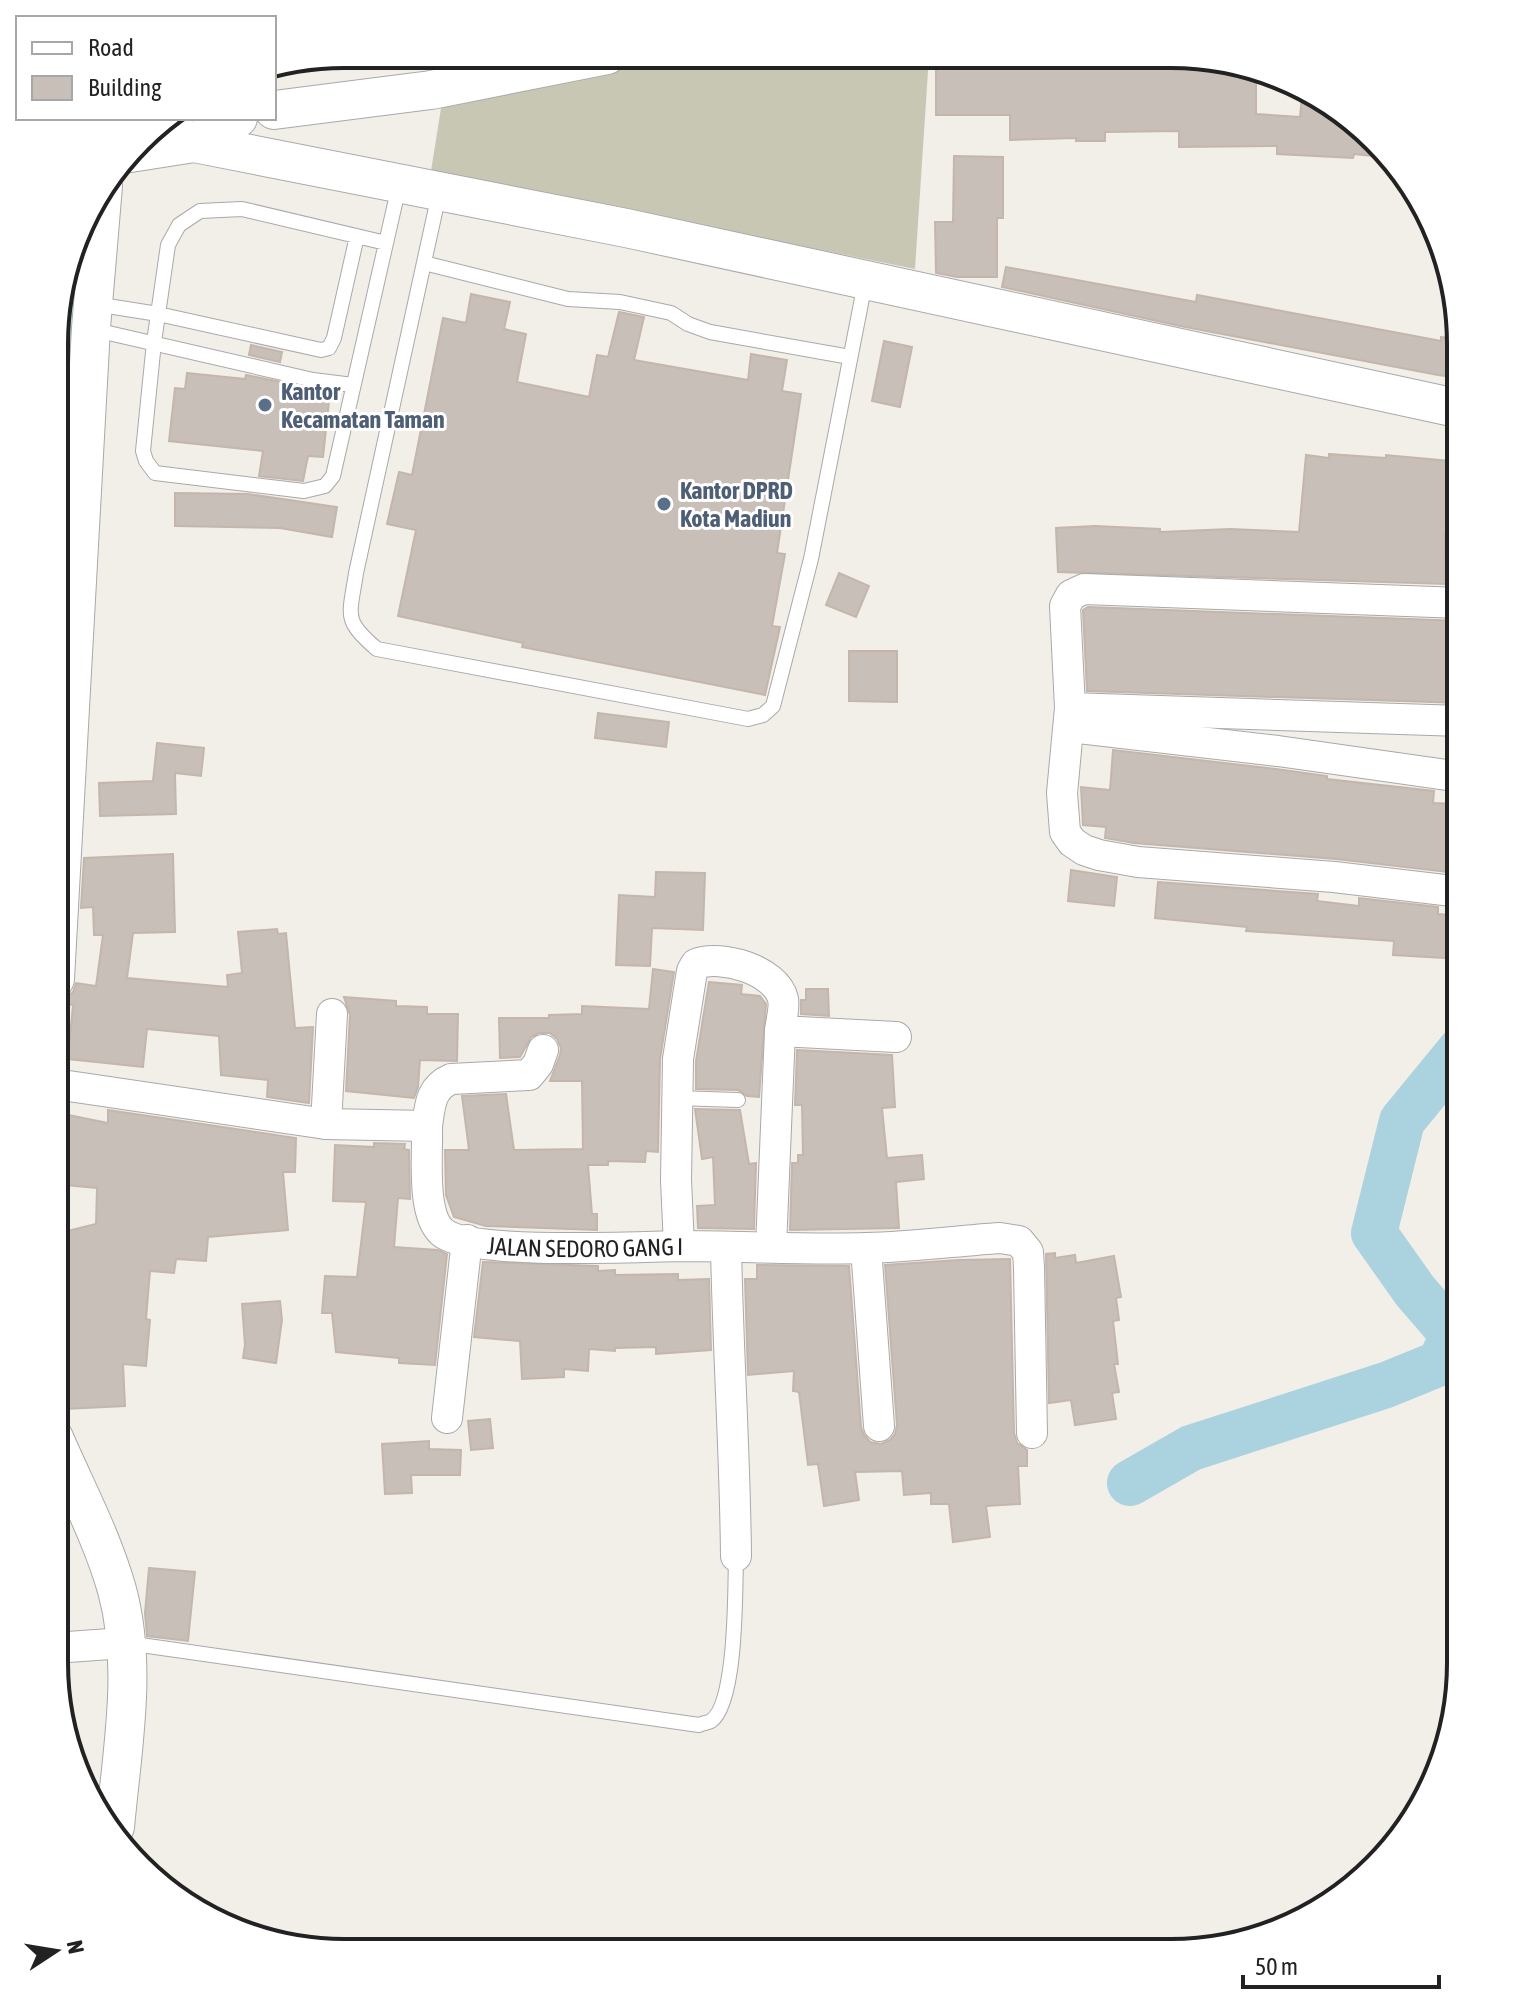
<svg xmlns="http://www.w3.org/2000/svg" width="1515" height="2007" font-family="'Asap Condensed',sans-serif">
<rect width="100%" height="100%" fill="#f2efe9"/>
<path fill="#c7c7b4" d="M 674,55 L 929,56 L 915,269 L 431,171 L 442,102 Z"/>
<path fill="#c8facc" d="M 76,248 L 88,274 L 72,489 L 56,488 L 57,306 Z"/>
<g fill="none" stroke-linecap="round" stroke-linejoin="round">
<path stroke="#aad3df" stroke-width="46" d="M 1130,1483 L 1191,1448 L 1386,1385 L 1440,1363 L 1453,1335 L 1415,1291 L 1374,1233 L 1402,1121 L 1461,1049"/>
</g>
<path fill="#c7bfb8" stroke="#c4b6ab" stroke-width="2" d="M 936,56 L 1106,56 L 1106,68 L 1178,66 L 1177,56 L 1209,57 L 1256,76 L 1256,114 L 1300,117 L 1302,95 L 1347,114 L 1383,157 L 1354,154 L 1353,158 L 1277,154 L 1277,146 L 1179,147 L 1179,131 L 1105,132 L 1105,141 L 1076,141 L 1076,138 L 1010,140 L 1010,115 L 936,115 Z
M 954,156 L 1003,157 L 1003,218 L 997,218 L 997,277 L 957,277 L 936,273 L 935,222 L 953,222 Z
M 1006,267 L 1196,302 L 1197,295 L 1441,341 L 1441,337 L 1460,339 L 1461,378 L 1438,375 L 1180,326 L 1002,287 Z
M 471,294 L 510,302 L 504,329 L 526,334 L 517,382 L 589,397 L 597,355 L 608,357 L 619,312 L 644,317 L 634,360 L 748,380 L 751,354 L 787,360 L 782,391 L 801,394 L 777,553 L 785,554 L 772,626 L 780,627 L 765,695 L 522,647 L 523,643 L 398,616 L 416,530 L 387,524 L 399,472 L 412,475 L 443,318 L 466,323 Z
M 884,341 L 912,347 L 900,407 L 872,401 Z
M 251,345 L 282,352 L 280,362 L 249,355 Z
M 187,373 L 245,379 L 246,375 L 330,392 L 323,457 L 308,456 L 303,481 L 259,476 L 263,451 L 169,441 L 175,388 L 185,389 Z
M 1329,454 L 1386,458 L 1386,455 L 1450,461 L 1447,500 L 1454,501 L 1452,535 L 1445,534 L 1446,584 L 1058,572 L 1056,528 L 1095,526 L 1160,529 L 1160,532 L 1230,529 L 1299,532 L 1306,455 L 1329,458 Z
M 175,493 L 248,494 L 337,507 L 332,537 L 280,528 L 175,526 Z
M 839,573 L 869,586 L 856,617 L 826,605 Z
M 1088,607 L 1461,621 L 1461,703 L 1087,691 L 1083,610 Z
M 849,651 L 897,651 L 897,702 L 849,701 Z
M 598,713 L 669,722 L 666,747 L 595,738 Z
M 157,743 L 204,748 L 201,776 L 175,773 L 176,814 L 100,816 L 99,783 L 153,781 Z
M 1113,750 L 1276,769 L 1327,776 L 1327,779 L 1434,791 L 1433,803 L 1461,804 L 1461,836 L 1458,836 L 1456,873 L 1336,859 L 1134,843 L 1105,838 L 1106,827 L 1083,825 L 1081,787 L 1110,790 Z
M 173,854 L 175,932 L 133,933 L 127,978 L 228,987 L 227,975 L 242,973 L 238,932 L 277,929 L 278,934 L 286,933 L 295,1028 L 313,1027 L 309,1103 L 267,1097 L 268,1080 L 221,1075 L 219,1036 L 147,1029 L 143,1067 L 68,1059 L 73,1005 L 57,1003 L 58,1000 L 66,998 L 73,992 L 76,983 L 96,986 L 103,935 L 94,935 L 93,907 L 81,908 L 84,858 Z
M 1071,870 L 1117,877 L 1114,906 L 1068,901 Z
M 656,872 L 705,873 L 703,930 L 652,928 L 650,966 L 616,965 L 619,895 L 655,897 Z
M 1158,882 L 1318,894 L 1317,901 L 1359,906 L 1359,898 L 1438,907 L 1438,914 L 1461,916 L 1461,959 L 1393,955 L 1394,941 L 1246,931 L 1247,927 L 1155,918 Z
M 653,969 L 674,972 L 660,1059 L 658,1152 L 646,1151 L 645,1162 L 608,1161 L 608,1165 L 588,1165 L 592,1214 L 597,1214 L 597,1230 L 486,1226 L 454,1217 L 446,1195 L 445,1150 L 469,1150 L 462,1096 L 506,1094 L 514,1150 L 583,1149 L 582,1081 L 550,1081 L 560,1055 L 561,1048 L 557,1039 L 550,1033 L 539,1033 L 531,1037 L 520,1057 L 500,1058 L 499,1018 L 549,1018 L 549,1015 L 582,1014 L 582,1006 L 649,1009 Z
M 709,982 L 742,985 L 741,994 L 760,996 L 766,1004 L 759,1097 L 747,1096 L 738,1090 L 696,1089 L 696,1061 Z
M 806,989 L 828,989 L 829,1016 L 801,1014 L 801,1000 L 806,1000 Z
M 344,997 L 396,1001 L 396,1006 L 427,1007 L 427,1014 L 458,1014 L 457,1061 L 420,1060 L 418,1087 L 414,1098 L 346,1091 L 350,1015 Z
M 797,1050 L 892,1055 L 895,1107 L 882,1108 L 887,1158 L 922,1155 L 924,1179 L 896,1182 L 899,1228 L 790,1230 L 792,1163 L 798,1163 L 798,1155 L 803,1155 L 802,1105 L 795,1105 Z
M 695,1109 L 740,1110 L 749,1164 L 756,1163 L 754,1229 L 698,1228 L 697,1206 L 715,1205 L 713,1157 L 702,1159 Z
M 108,1110 L 296,1138 L 295,1172 L 283,1172 L 288,1230 L 208,1237 L 206,1261 L 176,1259 L 174,1273 L 150,1271 L 146,1319 L 150,1320 L 146,1366 L 123,1364 L 125,1406 L 65,1409 L 64,1389 L 55,1389 L 55,1310 L 57,1310 L 55,1266 L 62,1266 L 55,1234 L 96,1224 L 97,1188 L 55,1184 L 55,1155 L 60,1155 L 68,1115 L 108,1123 Z
M 374,1143 L 405,1144 L 404,1149 L 409,1150 L 410,1199 L 398,1198 L 394,1247 L 438,1250 L 447,1254 L 435,1365 L 399,1363 L 399,1358 L 336,1352 L 332,1313 L 322,1313 L 325,1276 L 357,1277 L 366,1202 L 333,1201 L 335,1145 L 374,1147 Z
M 1055,1253 L 1055,1258 L 1075,1255 L 1076,1263 L 1114,1256 L 1121,1297 L 1116,1298 L 1119,1320 L 1113,1321 L 1118,1364 L 1114,1364 L 1119,1392 L 1112,1393 L 1116,1419 L 1075,1425 L 1071,1400 L 1049,1403 L 1046,1254 Z
M 1010,1259 L 1014,1433 L 1017,1443 L 1027,1450 L 1027,1466 L 1018,1466 L 1020,1504 L 986,1506 L 990,1537 L 953,1542 L 949,1504 L 931,1504 L 931,1493 L 904,1495 L 902,1471 L 855,1472 L 859,1500 L 824,1506 L 818,1464 L 808,1465 L 799,1392 L 793,1391 L 794,1371 L 748,1375 L 745,1279 L 757,1279 L 757,1265 L 849,1266 L 861,1427 L 864,1435 L 870,1442 L 881,1444 L 890,1440 L 895,1434 L 897,1425 L 885,1265 L 959,1260 Z
M 483,1262 L 598,1266 L 598,1271 L 615,1270 L 615,1275 L 678,1274 L 678,1280 L 709,1279 L 711,1350 L 656,1354 L 656,1347 L 615,1348 L 615,1351 L 589,1349 L 588,1371 L 564,1369 L 564,1377 L 522,1379 L 520,1341 L 474,1337 Z
M 280,1301 L 282,1320 L 276,1363 L 243,1358 L 245,1345 L 242,1304 Z
M 490,1419 L 493,1448 L 471,1450 L 468,1421 Z
M 429,1441 L 429,1449 L 461,1450 L 460,1475 L 411,1475 L 412,1493 L 385,1494 L 382,1444 Z
M 149,1568 L 195,1572 L 188,1641 L 147,1636 L 145,1613 Z"/>
<g fill="none" stroke-linecap="round" stroke-linejoin="round">
<g stroke="#a9a9a9" stroke-width="16">
<path id="service" d="M 439,194 L 356,573 C 350,615 342,620 377,649 L 748,719 L 763,715 L 773,706 L 811,559 L 865,283
M 386,243 L 242,209 L 200,211 L 179,225 L 168,245 L 154,342 L 143,451 L 146,461 L 155,473 L 304,491 L 325,486 L 333,476 L 399,186
M 424,263 L 568,299 L 620,302 L 671,313 L 688,324 L 710,332 L 850,357
M 95,304 L 158,314 L 321,350 L 329,348 L 334,338 L 357,236
M 91,329 L 313,380 L 353,385
M 676,1098 L 738,1100
M 127,1643 L 699,1725 C 700,1724 710,1722 711,1721 C 737,1703 735,1589 736,1556"/>
</g>
<g stroke="#a9a9a9" stroke-width="32">
<g id="minor">
<path d="M 1070,708 L 1461,721"/>
<path d="M 1070,727 L 1278,751 L 1461,777"/>
<path d="M 1461,892 L 1334,877 L 1138,862 L 1099,855 L 1084,850 L 1072,842 L 1065,832 L 1062,793 L 1070,708 L 1065,606 L 1071,595 L 1084,589 L 1461,603"/>
<path id="s1" d="M 55,1084 L 326,1124 L 427,1126 C 428,1153 421,1214 442,1232 C 468,1255 637,1247 678,1246 C 741,1246 804,1250 867,1248 C 911,1247 956,1241 1000,1238 L 1019,1241 L 1028,1252 L 1029,1268 L 1032,1433"/>
<path d="M 326,1124 L 332,1014"/>
<path d="M 427,1126 C 430,1106 430,1088 451,1079 L 529,1075 L 538,1064 L 543,1050"/>
<path d="M 679,1246 L 676,1180 L 678,1059 L 692,971 L 696,964 C 721,954 776,970 783,999 C 785,1008 781,1021 780,1031 L 896,1037"/>
<path d="M 771,1247 L 780,1031"/>
<path d="M 726,1248 C 728,1351 735,1453 736,1556"/>
<path d="M 866,1248 L 879,1426"/>
<path d="M 447,1418 L 467,1240"/>
<path d="M 54,1648 L 124,1643"/>
</g>
</g>
<g stroke="#a9a9a9" stroke-width="40">
<path id="tertiary" d="M 274,110 L 431,90 L 607,55
M 156,124 L 194,143 L 626,228 L 1461,409
M 130,153 L 194,143 L 238,118
M 55,979 L 91,328 L 103,186
M 54,1438 C 76,1489 102,1537 117,1590 C 138,1667 122,1750 115,1827"/>
</g>
<use href="#service" stroke="#fff" stroke-width="14"/>
<use href="#minor" stroke="#fff" stroke-width="30"/>
<use href="#tertiary" stroke="#fff" stroke-width="38"/>
</g>
<g fill="#5c6f8a" stroke="#fff" stroke-width="3">
<circle cx="265" cy="405" r="8"/>
<circle cx="664" cy="504" r="8"/>
</g>
<g text-anchor="middle" dominant-baseline="central" stroke-width="6" stroke-linejoin="round" paint-order="stroke">
<g font-size="24" font-weight="bold" fill="#4e5e75" stroke="#fff" text-anchor="start">
<text x="281" y="391">Kantor<tspan x="281" dy="28">Kecamatan Taman</tspan></text>
<text x="680" y="490">Kantor DPRD<tspan x="680" dy="28">Kota Madiun</tspan></text>
</g>
<g font-size="24" fill="#222" stroke="#fff">
<text stroke="none"><textPath href="#s1" startOffset="630">JALAN SEDORO GANG I</textPath></text>
</g>
</g>
<path d="M0 0H1515V2007H0ZM344 68H1171A276 276 0 0 1 1447 344V1663A276 276 0 0 1 1171 1939H344A276 276 0 0 1 68 1663V344A276 276 0 0 1 344 68Z" fill="#fff" fill-rule="evenodd"/>
<path fill="none" stroke="#222" stroke-width="4" d="M344 68H1171A276 276 0 0 1 1447 344V1663A276 276 0 0 1 1171 1939H344A276 276 0 0 1 68 1663V344A276 276 0 0 1 344 68Z"/>
<rect x="16" y="16" width="260" height="104" fill="#ffffff" stroke="#a7a7a7" stroke-width="2"/>
<rect x="32" y="42" width="40" height="12" fill="#ffffff" stroke="#a7a7a7" stroke-width="2"/>
<text x="88" y="56" font-size="24" fill="#222222">Road</text>
<rect x="32" y="76" width="40" height="24" fill="#c7bfb8" stroke="#a7a7a7" stroke-width="2"/>
<text x="88" y="96" font-size="24" fill="#222222">Building</text>
<g transform="translate(56 1951) rotate(78)" stroke="#ffffff" stroke-width="6" paint-order="stroke">
<path d="M0-6L14 30L0 20L-14 30Z" fill="#222222"/>
<text y="-12" font-size="22" font-weight="bold" text-anchor="middle" fill="#222222">N</text>
</g>
<path d="M1243 1975v12h196v-12" fill="none" stroke="#222222" stroke-width="4"/>
<text x="1255" y="1975" font-size="24" fill="#222222" stroke="#ffffff" stroke-width="6" paint-order="stroke">50 m</text>
</svg>
